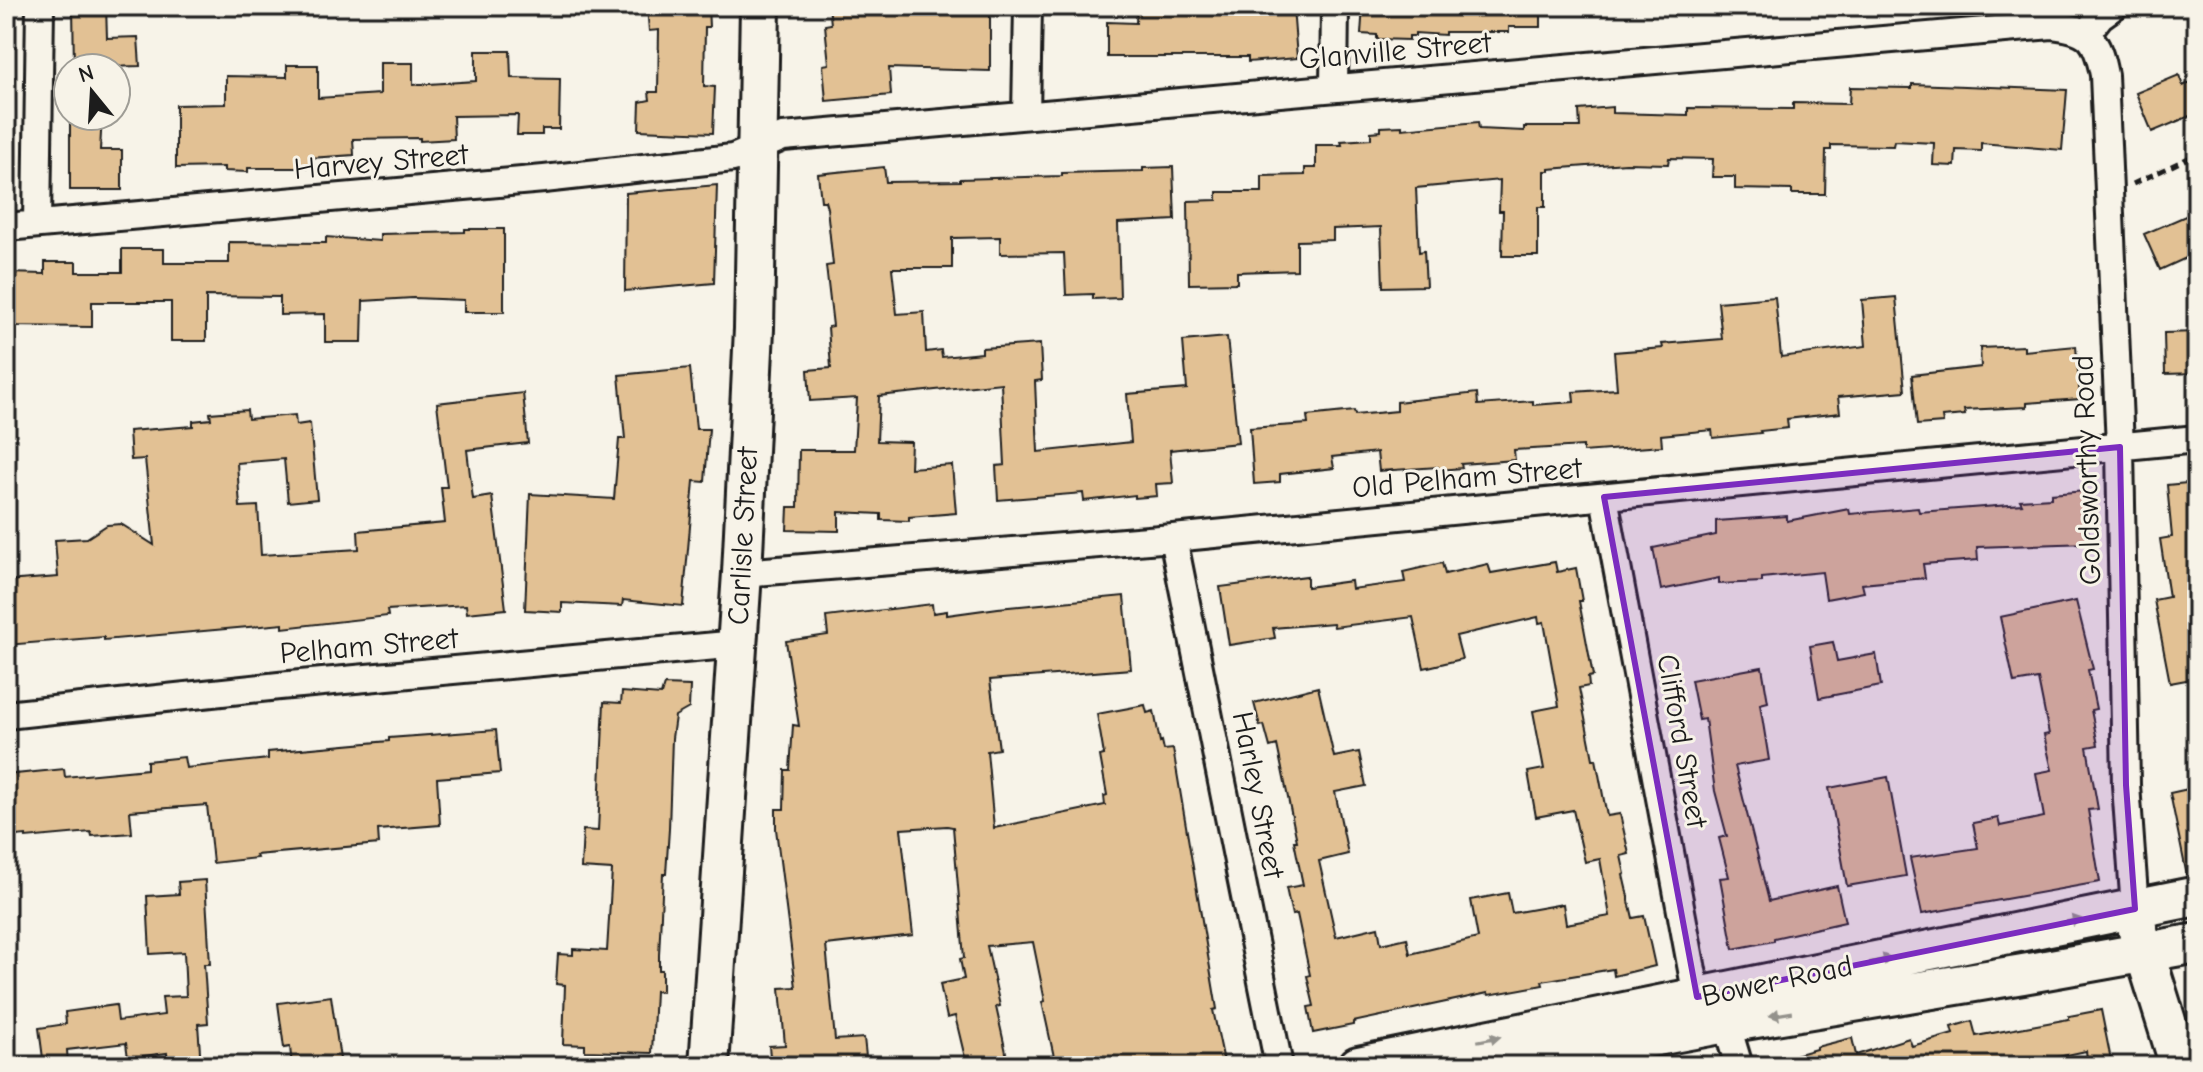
<svg xmlns="http://www.w3.org/2000/svg" width="2203" height="1072" font-family="'Comic Neue',sans-serif">
<rect width="100%" height="100%" fill="#f7f3e8"/>
<filter id="ink" filterUnits="userSpaceOnUse"><feTurbulence type="fractalNoise" baseFrequency=".0125" numOctaves="2"/><feDisplacementMap in="SourceGraphic" scale="16" xChannelSelector="R" yChannelSelector="G"/><feConvolveMatrix kernelMatrix="1 2 1 2 8 2 1 2 1" color-interpolation-filters="sRGB"/></filter>
<g filter="url(#ink)">
<path fill="#e2c194" stroke="#1c1c1c" stroke-width="2" d="M 73,6 L 106,6 L 107,38 L 138,37 L 140,66 L 74,68 Z
M 647,6 L 708,6 L 709,27 L 705,27 L 704,86 L 715,87 L 713,133 L 639,130 L 640,102 L 650,100 L 649,92 L 658,92 L 659,30 L 649,31 Z
M 829,6 L 990,6 L 990,71 L 889,68 L 891,95 L 826,101 L 823,65 L 829,64 L 825,25 L 831,24 Z
M 1137,6 L 1242,6 L 1242,10 L 1293,7 L 1297,58 L 1248,62 L 1248,57 L 1107,57 L 1107,22 L 1136,23 Z
M 1363,6 L 1541,6 L 1541,27 L 1509,27 L 1509,32 L 1445,32 L 1445,35 L 1415,33 L 1415,36 L 1409,36 L 1409,40 L 1377,39 L 1377,35 L 1361,34 Z
M 476,51 L 510,51 L 511,78 L 560,79 L 559,129 L 542,129 L 542,135 L 517,135 L 518,115 L 453,116 L 454,139 L 420,141 L 420,138 L 353,139 L 354,155 L 310,158 L 310,168 L 248,168 L 248,172 L 224,171 L 224,167 L 176,168 L 176,105 L 226,104 L 226,76 L 287,77 L 287,65 L 318,65 L 318,98 L 380,94 L 380,63 L 413,63 L 413,85 L 476,81 Z
M 2179,75 L 2183,86 L 2197,79 L 2197,113 L 2152,132 L 2136,93 Z
M 1912,84 L 2067,90 L 2062,150 L 1981,143 L 1981,151 L 1956,150 L 1955,166 L 1933,165 L 1934,143 L 1894,141 L 1893,146 L 1831,145 L 1831,150 L 1826,150 L 1825,194 L 1792,194 L 1792,190 L 1735,189 L 1735,177 L 1712,177 L 1713,159 L 1669,158 L 1668,164 L 1626,163 L 1549,169 L 1549,171 L 1545,171 L 1545,207 L 1538,207 L 1538,256 L 1502,256 L 1503,211 L 1499,211 L 1500,180 L 1416,188 L 1419,252 L 1424,251 L 1426,286 L 1383,287 L 1381,227 L 1333,229 L 1333,240 L 1297,241 L 1297,270 L 1237,272 L 1237,283 L 1189,284 L 1188,201 L 1217,200 L 1217,192 L 1262,192 L 1262,176 L 1305,175 L 1305,168 L 1316,168 L 1316,145 L 1342,145 L 1341,141 L 1371,139 L 1371,132 L 1381,131 L 1381,127 L 1402,126 L 1402,129 L 1478,122 L 1479,129 L 1524,131 L 1524,127 L 1580,127 L 1579,110 L 1612,107 L 1612,113 L 1688,115 L 1688,108 L 1793,109 L 1793,103 L 1849,104 L 1850,87 L 1912,88 Z
M 70,116 L 102,116 L 100,150 L 122,150 L 122,190 L 70,190 Z
M 884,167 L 886,182 L 960,181 L 960,179 L 1062,176 L 1062,173 L 1143,171 L 1143,168 L 1173,167 L 1175,220 L 1118,223 L 1120,298 L 1093,299 L 1093,294 L 1066,295 L 1064,253 L 1000,254 L 1000,237 L 952,238 L 952,268 L 892,268 L 897,314 L 924,312 L 926,352 L 941,350 L 942,357 L 982,353 L 982,348 L 1040,344 L 1042,380 L 1035,381 L 1038,452 L 1131,442 L 1127,394 L 1187,389 L 1183,341 L 1227,337 L 1238,443 L 1170,450 L 1173,483 L 1156,484 L 1157,496 L 1135,498 L 1135,495 L 1084,501 L 1083,493 L 998,500 L 996,466 L 1005,465 L 1001,383 L 879,396 L 877,441 L 911,442 L 910,468 L 952,465 L 956,513 L 909,517 L 909,521 L 881,520 L 881,514 L 839,512 L 839,531 L 787,530 L 788,507 L 798,507 L 799,450 L 854,450 L 857,398 L 810,401 L 808,370 L 831,368 L 828,327 L 833,326 L 826,266 L 833,265 L 827,208 L 825,201 L 821,201 L 818,174 Z
M 717,185 L 714,283 L 625,291 L 626,193 Z
M 2197,211 L 2197,253 L 2160,270 L 2144,234 Z
M 465,229 L 504,229 L 504,312 L 464,312 L 464,300 L 413,298 L 363,301 L 362,342 L 325,342 L 325,314 L 280,315 L 280,297 L 206,296 L 206,341 L 171,341 L 171,302 L 92,302 L 92,327 L 6,326 L 6,273 L 45,274 L 45,262 L 76,262 L 76,272 L 122,272 L 122,249 L 164,249 L 164,263 L 229,263 L 229,242 L 326,243 L 326,237 L 380,241 L 380,234 L 465,232 Z
M 1775,297 L 1781,357 L 1866,346 L 1862,300 L 1896,297 L 1905,391 L 1838,397 L 1840,413 L 1787,419 L 1788,428 L 1760,431 L 1761,433 L 1713,438 L 1712,430 L 1661,435 L 1662,446 L 1583,452 L 1583,446 L 1514,450 L 1515,460 L 1461,464 L 1462,468 L 1439,470 L 1438,467 L 1379,471 L 1377,452 L 1332,457 L 1334,468 L 1280,474 L 1280,482 L 1254,484 L 1250,428 L 1308,424 L 1307,416 L 1354,411 L 1355,415 L 1397,411 L 1397,402 L 1477,393 L 1478,405 L 1533,401 L 1533,405 L 1574,402 L 1573,392 L 1617,389 L 1614,352 L 1663,348 L 1662,344 L 1722,339 L 1718,302 Z
M 2197,332 L 2197,373 L 2165,374 L 2164,333 Z
M 2024,346 L 2024,351 L 2076,346 L 2080,399 L 2027,403 L 2027,407 L 1964,410 L 1965,415 L 1942,417 L 1943,423 L 1917,425 L 1912,375 L 1981,367 L 1980,348 Z
M 690,368 L 696,429 L 709,429 L 705,482 L 694,481 L 683,606 L 623,600 L 622,606 L 562,603 L 562,612 L 525,610 L 530,494 L 614,499 L 619,439 L 625,439 L 619,375 Z
M 523,393 L 528,443 L 467,450 L 473,499 L 492,496 L 506,609 L 467,613 L 466,605 L 387,610 L 388,616 L 283,628 L 283,624 L 104,640 L 104,637 L 6,645 L 6,581 L 58,577 L 55,540 L 87,538 L 107,525 L 121,524 L 154,545 L 145,459 L 131,460 L 129,431 L 193,426 L 193,421 L 211,419 L 210,413 L 247,410 L 248,419 L 295,415 L 296,425 L 310,423 L 317,499 L 288,502 L 284,459 L 237,463 L 240,507 L 258,506 L 261,555 L 359,549 L 358,531 L 445,523 L 441,487 L 447,487 L 437,403 Z
M 2197,482 L 2197,678 L 2170,683 L 2154,600 L 2169,597 L 2160,539 L 2172,537 L 2167,485 Z
M 2085,491 L 2089,543 L 1977,547 L 1978,560 L 1923,564 L 1925,578 L 1862,584 L 1864,592 L 1826,599 L 1822,572 L 1762,578 L 1762,582 L 1719,584 L 1719,578 L 1661,590 L 1653,548 L 1716,535 L 1716,521 L 1787,516 L 1787,521 L 1849,509 L 1850,514 L 1918,508 L 1919,512 L 2022,504 L 2020,500 L 2051,498 L 2051,494 Z
M 1555,562 L 1557,572 L 1576,568 L 1582,601 L 1579,601 L 1593,676 L 1588,677 L 1589,686 L 1579,688 L 1593,759 L 1596,759 L 1607,816 L 1620,814 L 1629,854 L 1621,856 L 1625,874 L 1623,875 L 1633,918 L 1644,916 L 1655,966 L 1614,976 L 1613,969 L 1542,981 L 1543,985 L 1489,995 L 1488,993 L 1353,1022 L 1353,1025 L 1313,1033 L 1308,1007 L 1314,1006 L 1307,976 L 1310,975 L 1297,914 L 1292,915 L 1286,888 L 1303,885 L 1294,841 L 1297,841 L 1277,745 L 1270,747 L 1264,725 L 1260,726 L 1254,703 L 1318,687 L 1334,757 L 1359,752 L 1366,786 L 1335,792 L 1348,854 L 1319,861 L 1336,937 L 1378,927 L 1381,944 L 1407,938 L 1410,954 L 1478,938 L 1471,900 L 1508,893 L 1512,913 L 1563,904 L 1566,924 L 1610,916 L 1600,859 L 1585,862 L 1573,810 L 1536,817 L 1528,772 L 1544,769 L 1533,711 L 1559,706 L 1544,622 L 1539,623 L 1538,617 L 1456,636 L 1462,659 L 1424,668 L 1413,617 L 1334,627 L 1333,623 L 1273,628 L 1275,638 L 1229,645 L 1220,587 L 1307,576 L 1307,587 L 1351,581 L 1352,589 L 1405,582 L 1403,572 L 1442,563 L 1445,574 L 1488,564 L 1491,573 Z
M 1124,596 L 1131,669 L 990,680 L 999,749 L 987,751 L 994,828 L 1105,805 L 1104,796 L 1107,795 L 1100,756 L 1104,755 L 1097,714 L 1145,705 L 1147,713 L 1154,711 L 1160,742 L 1162,741 L 1164,750 L 1173,749 L 1217,1009 L 1213,1010 L 1225,1066 L 1056,1066 L 1042,1002 L 1045,1001 L 1033,942 L 987,946 L 1000,1006 L 996,1007 L 1009,1066 L 967,1066 L 955,1016 L 947,1018 L 940,984 L 964,979 L 960,959 L 964,958 L 953,827 L 947,826 L 901,829 L 913,935 L 826,945 L 835,1040 L 864,1038 L 867,1066 L 771,1066 L 769,1046 L 785,1045 L 780,988 L 796,987 L 776,829 L 776,809 L 784,809 L 785,770 L 790,770 L 793,725 L 799,726 L 786,641 L 828,635 L 826,617 L 932,604 L 933,613 L 947,611 L 947,615 L 998,608 Z
M 2076,601 L 2093,669 L 2088,670 L 2096,709 L 2091,710 L 2098,745 L 2087,747 L 2098,809 L 2088,810 L 2100,882 L 1922,914 L 1910,858 L 1978,848 L 1973,823 L 1998,818 L 2000,826 L 2044,817 L 2036,773 L 2052,770 L 2044,735 L 2049,734 L 2038,679 L 2014,683 L 2000,617 Z
M 1833,642 L 1837,661 L 1876,654 L 1881,686 L 1819,698 L 1810,646 Z
M 1762,667 L 1768,702 L 1760,704 L 1769,760 L 1735,766 L 1769,901 L 1837,886 L 1845,922 L 1774,938 L 1774,941 L 1733,949 L 1720,878 L 1729,877 L 1719,838 L 1727,836 L 1715,791 L 1705,719 L 1699,720 L 1691,680 Z
M 664,685 L 690,686 L 689,708 L 675,716 L 672,738 L 669,829 L 666,874 L 663,874 L 659,955 L 659,970 L 662,970 L 662,992 L 655,991 L 652,1053 L 585,1051 L 585,1045 L 563,1044 L 565,985 L 556,984 L 558,954 L 573,955 L 573,949 L 607,951 L 612,870 L 581,868 L 583,830 L 598,831 L 604,702 L 621,703 L 622,692 L 661,695 Z
M 496,730 L 500,773 L 437,778 L 440,825 L 378,830 L 379,844 L 256,855 L 257,858 L 213,863 L 207,805 L 130,811 L 132,833 L 92,836 L 91,832 L 26,838 L 26,835 L 6,837 L 6,775 L 64,769 L 65,777 L 147,769 L 147,761 L 184,757 L 186,768 L 268,759 L 268,752 L 389,741 L 389,738 Z
M 1888,777 L 1906,876 L 1847,886 L 1829,788 Z
M 2197,787 L 2197,875 L 2187,876 L 2170,793 Z
M 205,880 L 210,964 L 204,964 L 208,1023 L 198,1024 L 201,1066 L 168,1066 L 167,1053 L 128,1058 L 126,1043 L 67,1050 L 68,1064 L 44,1066 L 39,1028 L 66,1024 L 65,1012 L 116,1005 L 118,1021 L 164,1015 L 162,997 L 186,996 L 184,952 L 150,954 L 147,896 L 179,894 L 178,882 Z
M 331,996 L 341,1066 L 292,1066 L 290,1047 L 284,1048 L 278,1003 Z
M 2101,1010 L 2111,1060 L 2088,1065 L 2086,1051 L 2039,1061 L 2041,1066 L 1777,1066 L 1777,1060 L 1816,1049 L 1816,1047 L 1852,1038 L 1856,1055 L 1909,1038 L 1912,1046 L 1953,1034 L 1951,1027 L 1972,1021 L 1976,1036 L 2069,1019 L 2069,1016 Z"/>
<g fill="none" stroke-linecap="round" stroke-linejoin="round">
<g stroke="#1c1c1c" stroke-width="32">
<path id="street" d="M 2086,34 L 2100,16 L 2114,6
M 1334,88 L 1335,6
M 1026,115 L 1028,6
M 37,224 L 40,6
M 6,227 L 544,179 L 733,158 L 783,137 L 2052,25 C 2090,29 2097,39 2104,75 L 2120,447 L 2126,785 L 2135,909
M 1604,497 L 1697,997 L 1726,1023 L 1739,1066
M 1173,538 L 1279,1066
M 742,573 L 1173,538 L 2197,439
M 6,715 L 279,686 L 738,644"/>
</g>
<g stroke="#1c1c1c" stroke-width="44">
<path id="secondary" d="M 2138,931 L 2180,1066
M 709,1066 L 742,573 L 754,329 L 760,6
M 1358,1066 L 2197,896
M 1497,1066 L 1726,1023 L 2023,974 L 2197,943"/>
</g>
<path stroke="#1c1c1c" stroke-width="5" stroke-dasharray="8 6" stroke-linecap="butt" d="M 2133,184 L 2197,154"/>
<use href="#street" stroke="#f7f3e8" stroke-width="26"/>
<use href="#secondary" stroke="#f7f3e8" stroke-width="38"/>
</g>
<defs><path id="oneway-solid" d="M-6-.8H1V-3.2L6.5 0L1 3.2V.8H-6Z" transform="scale(2)"/></defs>
<g fill="#94928c">
<use href="#oneway-solid" transform="translate(2070 921) rotate(-11)"/>
<use href="#oneway-solid" transform="translate(1881 960) rotate(-12)"/>
<use href="#oneway-solid" transform="translate(1781 1014) rotate(171)"/>
<use href="#oneway-solid" transform="translate(1489 1039) rotate(-11)"/>
</g>
</g>
<path fill="#7b2cbf" fill-opacity="0.2" stroke="#7b2cbf" stroke-width="6" stroke-linejoin="round" d="M 2120,447 L 2126,785 L 2135,909 L 1697,997 L 1604,497 Z"/>
<g text-anchor="middle" dominant-baseline="central" stroke-width="6" stroke-linejoin="round" paint-order="stroke">
<g font-size="30" fill="#1c1c1c" stroke="#f7f3e8">
<text transform="translate(1395 51) rotate(-5)">Glanville Street</text>
<text transform="translate(381 162) rotate(-5)">Harvey Street</text>
<text transform="translate(2087 470) rotate(-92)">Goldsworthy Road</text>
<text transform="translate(1467 478) rotate(-5)">Old Pelham Street</text>
<text transform="translate(743 536) rotate(-87)">Carlisle Street</text>
<text transform="translate(369 646) rotate(-5)">Pelham Street</text>
<text transform="translate(1682 741) rotate(80)">Clifford Street</text>
<text transform="translate(1258 795) rotate(79)">Harley Street</text>
<text transform="translate(1777 981) rotate(-12)">Bower Road</text>
</g>
</g>
<rect width="2203" height="1072" fill="none" stroke="#f7f3e8" stroke-width="32"/>
<rect x="16" y="16" width="2171" height="1040" fill="none" stroke="#1c1c1c" stroke-width="3" filter="url(#ink)"/>
<g transform="translate(92 92) rotate(342)"><circle r="38" fill="#f7f3e8" stroke="#9f9d96" stroke-width="2"/>
<path d="M0-6L14 30L0 20L-14 30Z" fill="#1c1c1c"/>
<text y="-12" font-size="22" font-weight="bold" text-anchor="middle" fill="#1c1c1c">N</text>
</g>
</svg>
